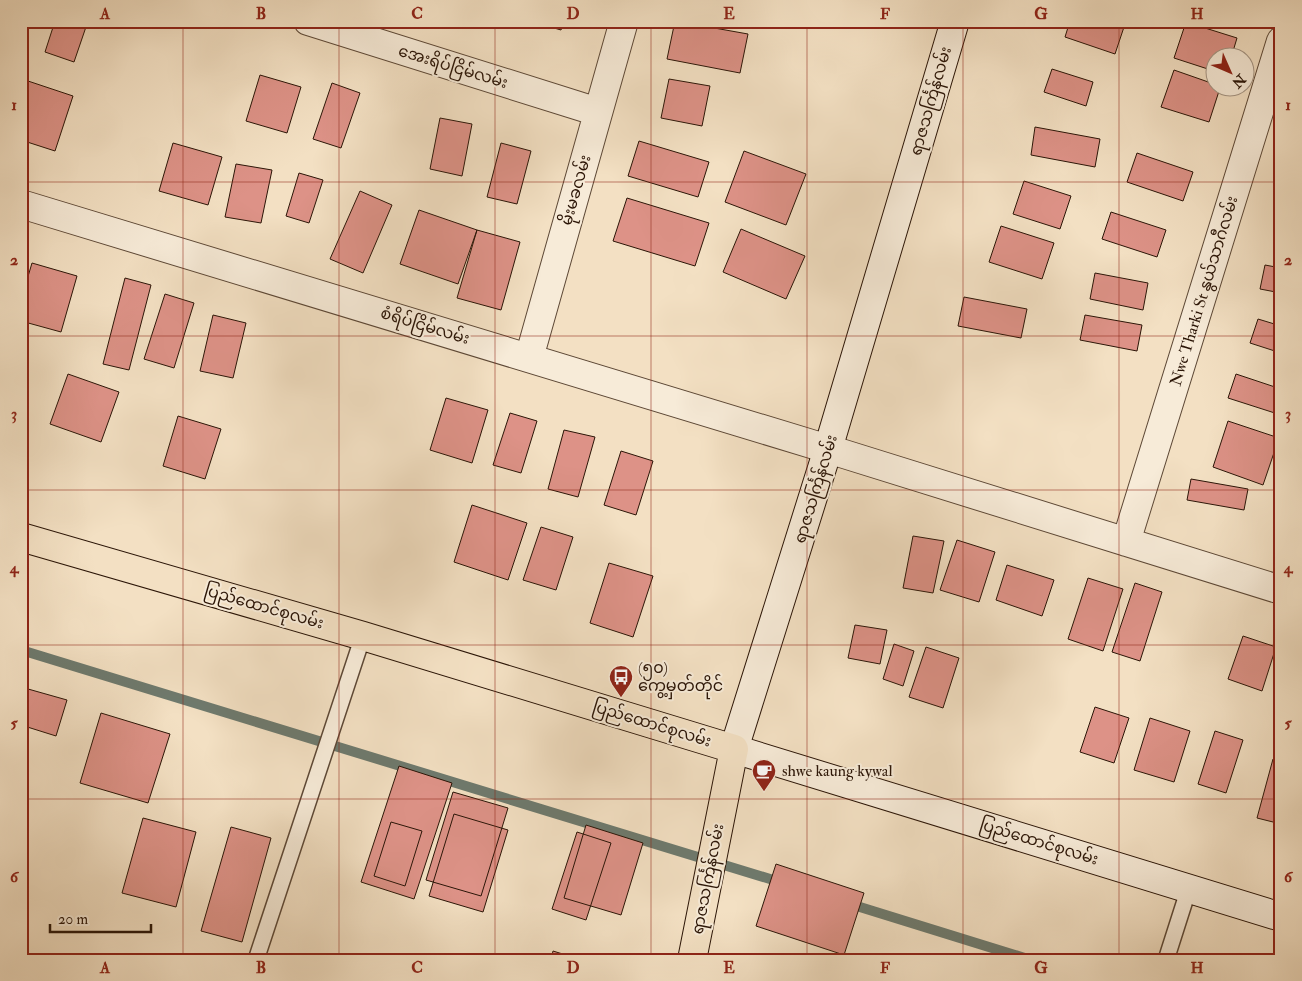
<svg xmlns="http://www.w3.org/2000/svg" width="1302" height="981" font-family="'IM FELL Double Pica','Noto Sans Myanmar',serif">
<rect width="100%" height="100%" fill="#f3e0c3"/>
<filter id="stains"><feTurbulence type="fractalNoise" baseFrequency=".004" numOctaves="4"/><feColorMatrix values="0 0 0 0 .2 0 0 0 0 .09 0 0 0 0 .02 0 0 0 .5 -.17"/></filter>
<radialGradient id="worn" r=".72"><stop offset=".6" stop-color="#630" stop-opacity="0"/><stop offset="1" stop-color="#630" stop-opacity=".3"/></radialGradient>
<g fill="none" stroke-linecap="round" stroke-linejoin="round">
<path stroke="#6e7a6e" stroke-width="10" d="M 21,650 L 783,883
M 847,903 L 1031,960"/>
</g>
<path fill="#dd9287" stroke="#2b1507" d="M 55,21 L 88,21 L 74,62 L 45,52 Z
M 530,21 L 564,21 L 561,30 Z
M 675,21 L 748,34 L 740,73 L 667,59 Z
M 1070,21 L 1126,21 L 1115,54 L 1065,37 Z
M 1186,22 L 1237,38 L 1231,58 L 1214,58 L 1214,71 L 1174,58 Z
M 1052,69 L 1093,82 L 1086,106 L 1044,92 Z
M 1174,70 L 1214,84 L 1214,88 L 1220,88 L 1209,122 L 1161,107 Z
M 260,75 L 301,87 L 287,133 L 246,121 Z
M 669,79 L 710,86 L 702,126 L 661,118 Z
M 25,80 L 73,96 L 55,151 L 21,140 L 21,91 Z
M 332,83 L 360,93 L 341,148 L 313,139 Z
M 440,118 L 472,124 L 462,176 L 430,169 Z
M 1035,127 L 1100,139 L 1095,167 L 1031,155 Z
M 639,141 L 709,162 L 698,197 L 628,176 Z
M 173,143 L 222,157 L 208,205 L 159,191 Z
M 501,143 L 531,151 L 517,204 L 487,197 Z
M 744,151 L 806,174 L 786,225 L 725,202 Z
M 1137,153 L 1193,172 L 1183,201 L 1127,182 Z
M 236,164 L 272,170 L 261,223 L 225,217 Z
M 299,173 L 323,180 L 309,223 L 286,216 Z
M 1024,181 L 1071,196 L 1060,229 L 1013,214 Z
M 360,191 L 392,205 L 363,273 L 330,259 Z
M 627,198 L 709,223 L 695,266 L 613,241 Z
M 419,210 L 477,230 L 458,284 L 400,264 Z
M 1111,212 L 1166,230 L 1157,257 L 1102,239 Z
M 1001,226 L 1054,243 L 1042,279 L 989,262 Z
M 741,229 L 805,256 L 786,299 L 723,272 Z
M 477,230 L 520,242 L 501,310 L 457,298 Z
M 32,263 L 77,276 L 61,332 L 21,321 L 21,300 Z
M 1265,265 L 1281,268 L 1281,293 L 1260,289 Z
M 1095,273 L 1148,283 L 1143,310 L 1090,299 Z
M 125,278 L 151,285 L 129,370 L 103,364 Z
M 165,294 L 194,303 L 174,368 L 144,359 Z
M 964,297 L 1027,309 L 1021,338 L 958,326 Z
M 213,315 L 246,323 L 233,378 L 200,371 Z
M 1085,315 L 1142,325 L 1137,351 L 1080,340 Z
M 1258,319 L 1281,326 L 1281,353 L 1250,343 Z
M 68,374 L 119,392 L 101,442 L 50,424 Z
M 1236,374 L 1281,389 L 1281,415 L 1228,398 Z
M 446,398 L 488,410 L 472,463 L 430,450 Z
M 510,413 L 537,421 L 521,473 L 493,465 Z
M 178,416 L 221,429 L 205,479 L 163,466 Z
M 1228,421 L 1279,438 L 1263,485 L 1213,467 Z
M 564,430 L 595,437 L 578,497 L 548,489 Z
M 621,451 L 653,461 L 636,515 L 604,505 Z
M 1191,479 L 1248,489 L 1244,510 L 1187,500 Z
M 472,505 L 527,523 L 508,580 L 454,562 Z
M 541,527 L 573,537 L 556,590 L 523,580 Z
M 913,536 L 944,541 L 933,593 L 903,588 Z
M 957,540 L 995,552 L 979,602 L 940,590 Z
M 609,563 L 653,576 L 633,637 L 590,623 Z
M 1007,565 L 1054,580 L 1042,616 L 996,600 Z
M 1088,578 L 1123,589 L 1103,651 L 1068,639 Z
M 1135,583 L 1162,592 L 1140,661 L 1112,652 Z
M 855,625 L 887,630 L 880,664 L 848,658 Z
M 1243,636 L 1276,647 L 1262,691 L 1228,679 Z
M 894,644 L 914,651 L 903,686 L 883,679 Z
M 926,647 L 959,658 L 943,708 L 909,697 Z
M 21,687 L 67,700 L 56,736 L 21,725 Z
M 1095,707 L 1129,718 L 1114,763 L 1080,752 Z
M 101,713 L 170,734 L 148,803 L 80,783 Z
M 1150,718 L 1190,731 L 1174,782 L 1134,770 Z
M 1215,731 L 1243,740 L 1226,793 L 1198,784 Z
M 1273,759 L 1281,761 L 1281,824 L 1257,818 Z
M 399,766 L 452,783 L 414,899 L 361,882 Z
M 453,792 L 508,808 L 481,896 L 426,880 Z
M 454,814 L 508,830 L 483,912 L 429,896 Z
M 143,818 L 196,832 L 176,907 L 122,893 Z
M 391,822 L 422,831 L 405,886 L 374,876 Z
M 586,825 L 643,843 L 621,915 L 564,898 Z
M 231,827 L 271,838 L 242,942 L 201,931 Z
M 577,832 L 611,843 L 586,920 L 552,909 Z
M 776,864 L 864,893 L 844,955 L 756,926 Z
M 553,951 L 582,960 L 551,960 Z"/>
<g fill="none" stroke-linecap="round" stroke-linejoin="round">
<g stroke="#5d4836" stroke-width="18">
<path id="service" d="M 256,960 L 363,636
M 1166,960 L 1189,888"/>
</g>
<g stroke="#5d4836" stroke-width="30">
<path id="minor" d="M 308,21 L 598,112
M 21,204 L 828,449 L 1281,590
M 529,358 L 624,21
M 1126,542 L 1281,41"/>
</g>
<g stroke="#2b1507" stroke-width="30">
<path id="secondary" d="M 955,21 L 828,449 L 734,749 L 1281,917"/>
</g>
<g stroke="#2b1507" stroke-width="30">
<path id="primary" d="M 21,537 L 363,636 L 734,749 L 692,960"/>
</g>
<use href="#service" stroke="#f7ebd8" stroke-width="15"/>
<use href="#minor" stroke="#f7ebd8" stroke-width="28"/>
<use href="#secondary" stroke="#f7ebd8" stroke-width="28"/>
<use href="#primary" stroke="#f3e0c3" stroke-width="28"/>
</g>
<path fill="none" stroke="#8f2418" stroke-width="1" stroke-opacity="0.55" d="M 183,21 L 183,960M 339,21 L 339,960M 495,21 L 495,960M 651,21 L 651,960M 807,21 L 807,960M 963,21 L 963,960M 1119,21 L 1119,960M 21,182 L 1281,182M 21,336 L 1281,336M 21,490 L 1281,490M 21,645 L 1281,645M 21,799 L 1281,799"/>
<defs>
<g id="bus-pin" transform="scale(1.25)"><path d="M0 17L-7.5 6A9.5 9.5 0 1 1 7.5 6Z" fill="#8f2418" stroke="#f7ebd8"/><path d="M-5-6H5V4H4V6H2V4H-2V6H-4V4H-5ZM-3.5-4V0h7V-4ZM-3.5 1.2v1.5H-2V1.2ZM2 1.2v1.5H3.5V1.2Z" fill="#fff"/></g>
<g id="cafe-pin" transform="scale(1.25)"><path d="M0 17L-7.5 6A9.5 9.5 0 1 1 7.5 6Z" fill="#8f2418" stroke="#f7ebd8"/><path d="M-5.5-4.5H6V0H3Q3 3.5 0 3.5H-2.5Q-5.5 3.5-5.5 0ZM3-3.2v2h1.7v-2ZM-6 4.5H4V6H-6Z" fill="#fff"/></g>
</defs>
<g fill-rule="evenodd">
<use href="#bus-pin" x="621" y="677"/>
<use href="#cafe-pin" x="764" y="771"/>
</g>
<g text-anchor="middle" dominant-baseline="central" stroke-width="4" stroke-linejoin="round" paint-order="stroke">
<g font-size="16" fill="#2b1507" stroke="#f7ebd8">
<text transform="translate(453 67) rotate(17)">အေးရိပ်ငြိမ်လမ်း</text>
<text transform="translate(931 101) rotate(-74)">ရာဇသင်္ကြန်လမ်း</text>
<text transform="translate(576 190) rotate(-74)">မိုးမခလမ်း</text>
<text transform="translate(1204 291) rotate(-73)">Nwe Tharki St နွယ်သာဂီလမ်း</text>
<text transform="translate(425 326) rotate(17)">စံရိပ်ငြိမ်လမ်း</text>
<text transform="translate(816 489) rotate(-73)">ရာဇသင်္ကြန်လမ်း</text>
<text transform="translate(264 607) rotate(16)">ပြည်ထောင်စုလမ်း</text>
<text transform="translate(652 724) rotate(17)">ပြည်ထောင်စုလမ်း</text>
<text transform="translate(1039 842) rotate(17)">ပြည်ထောင်စုလမ်း</text>
<text transform="translate(708 879) rotate(-79)">ရာဇသင်္ကြန်လမ်း</text>
</g>
<g font-size="16" fill="#2b1507" stroke="#f7ebd8" text-anchor="start">
<text x="638" y="668">(၅၀)<tspan x="638" dy="18">ကွေ့မှတ်တိုင်</tspan></text>
<text x="782" y="771">shwe kaung kywal</text>
</g>
</g>
<rect width="1302" height="981" fill="none" stroke="#f3e0c3" stroke-width="55"/>
<g transform="translate(1230 72) rotate(135)"><circle r="24" fill="#f7ebd8" stroke="#a59584"/>
<path d="M0-4L9 19L0 12L-9 19Z" fill="#8f2418"/>
<text y="-8" font-size="14" font-weight="bold" text-anchor="middle" fill="#2b1507">N</text>
</g>
<path d="M50 924v8h101v-8" fill="none" stroke="#2b1507" stroke-width="2.5"/>
<text x="58" y="924" font-size="15" fill="#2b1507" stroke="#f7ebd8" stroke-width="4" paint-order="stroke">20 m</text>
<rect x="28" y="28" width="1246" height="926" fill="none" stroke="#8f2418" stroke-width="2"/>
<g font-size="16" text-anchor="middle" font-weight="bold" fill="#8f2418">
<text x="105" y="19">A</text>
<text x="261" y="19">B</text>
<text x="417" y="19">C</text>
<text x="573" y="19">D</text>
<text x="729" y="19">E</text>
<text x="885" y="19">F</text>
<text x="1041" y="19">G</text>
<text x="1197" y="19">H</text>
<text x="14" y="110">1</text>
<text x="1288" y="110">1</text>
<text x="14" y="265">2</text>
<text x="1288" y="265">2</text>
<text x="14" y="419">3</text>
<text x="1288" y="419">3</text>
<text x="14" y="573">4</text>
<text x="1288" y="573">4</text>
<text x="14" y="728">5</text>
<text x="1288" y="728">5</text>
<text x="14" y="882">6</text>
<text x="1288" y="882">6</text>
<text x="105" y="973">A</text>
<text x="261" y="973">B</text>
<text x="417" y="973">C</text>
<text x="573" y="973">D</text>
<text x="729" y="973">E</text>
<text x="885" y="973">F</text>
<text x="1041" y="973">G</text>
<text x="1197" y="973">H</text>
</g>
<rect width="100%" height="100%" filter="url(#stains)"/>
<rect width="100%" height="100%" fill="url(#worn)"/>
</svg>
